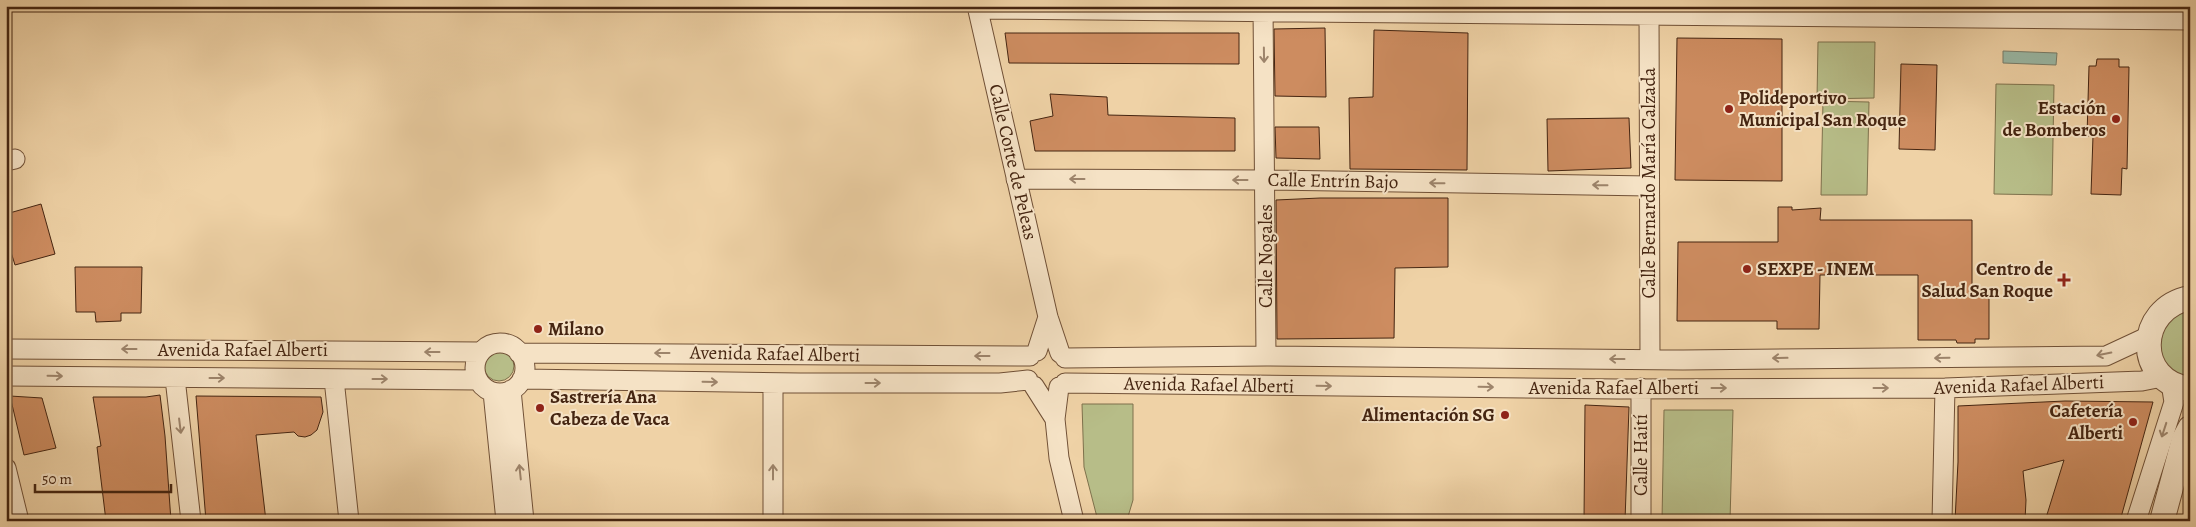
<svg xmlns="http://www.w3.org/2000/svg" width="2196" height="527" font-family="Alegreya,serif">
<rect width="100%" height="100%" fill="#efd2a6"/>
<filter id="stains"><feTurbulence type="fractalNoise" baseFrequency=".004" numOctaves="4"/><feColorMatrix values="0 0 0 0 .2 0 0 0 0 .09 0 0 0 0 .02 0 0 0 .5 -.17"/></filter>
<radialGradient id="worn" r=".72"><stop offset=".6" stop-color="#630" stop-opacity="0"/><stop offset="1" stop-color="#630" stop-opacity=".3"/></radialGradient>
<path fill="#b7bd88" stroke="#7e714c" d="M 1818,42 L 1875,42 L 1874,98 L 1817,99 Z
M 1996,84 L 2054,85 L 2052,195 L 1994,194 Z
M 1823,101 L 1869,102 L 1867,195 L 1821,195 Z
M 2190,304 L 2190,380 L 2161,364 L 2157,328 Z
M484 366a15 15 0 1 1 30 0a15 15 0 1 1-30 0Z
M 1082,404 L 1133,404 L 1133,500 L 1127,520 L 1098,521 L 1084,467 Z
M 1664,410 L 1733,410 L 1730,521 L 1662,521 Z"/>
<path fill="#9ab8a5" stroke="#787d6a" d="M 2003,51 L 2057,53 L 2056,65 L 2003,63 Z"/>
<path fill="#cd8c60" stroke="#452511" d="M 1325,28 L 1326,97 L 1275,96 L 1274,29 Z
M 1374,30 L 1468,33 L 1467,170 L 1350,169 L 1349,98 L 1373,97 Z
M 1005,33 L 1239,33 L 1239,64 L 1009,63 Z
M 1677,38 L 1782,39 L 1782,181 L 1675,180 Z
M 2097,59 L 2119,59 L 2119,67 L 2129,67 L 2127,169 L 2122,168 L 2121,195 L 2091,194 L 2093,136 L 2087,136 L 2089,66 L 2096,66 Z
M 1901,64 L 1937,65 L 1935,150 L 1899,149 Z
M 1050,94 L 1107,97 L 1108,115 L 1235,118 L 1235,151 L 1035,151 L 1030,121 L 1053,116 Z
M 1629,118 L 1631,168 L 1548,171 L 1547,119 Z
M 1275,127 L 1319,127 L 1320,159 L 1276,158 Z
M 1320,198 L 1448,198 L 1448,267 L 1395,268 L 1394,338 L 1277,339 L 1276,200 Z
M 41,204 L 55,254 L 15,265 L 10,249 L 6,250 L 6,214 Z
M 1778,207 L 1792,207 L 1792,210 L 1821,208 L 1820,220 L 1972,220 L 1972,295 L 1989,295 L 1989,339 L 1975,339 L 1975,343 L 1957,343 L 1956,340 L 1918,340 L 1918,275 L 1820,275 L 1819,329 L 1777,329 L 1777,321 L 1677,321 L 1678,242 L 1778,242 Z
M 75,267 L 142,267 L 141,313 L 121,313 L 121,321 L 96,322 L 95,312 L 76,312 Z
M 160,395 L 165,436 L 171,521 L 106,521 L 97,447 L 101,446 L 93,397 L 146,397 Z
M 10,396 L 42,398 L 56,448 L 24,455 Z
M 196,396 L 321,397 L 323,412 L 317,430 L 311,435 L 305,437 L 298,436 L 294,432 L 256,435 L 266,521 L 206,521 Z
M 2065,401 L 2153,402 L 2120,521 L 2045,521 L 2064,460 L 2023,471 L 2026,500 L 2025,521 L 1955,521 L 1958,462 L 1958,406 Z
M 1585,405 L 1629,407 L 1625,521 L 1584,521 Z"/>
<g fill="none" stroke-linecap="round" stroke-linejoin="round">
<g stroke="#705036" stroke-width="21">
<path id="minor" d="M 977,6 L 1048,317 L 1060,353
M 1263,6 L 1266,356
M 1649,6 L 1650,359
M 978,9 L 2190,20
M 6,161 L 15,159
M 1016,179 L 1265,180 L 1649,186
M475 368a25 25 0 1 1 50 0a25 25 0 1 1-50 0Z
M 6,349 L 481,352
M 1037,351 L 1048,317
M 519,353 L 1030,356
M 1065,358 L 1266,356 L 1683,360 L 2106,356 L 2149,336
M 6,376 L 478,380
M 175,378 L 191,521
M 334,379 L 349,521
M 522,379 L 800,383 L 1000,383 L 1028,380
M 773,383 L 773,521
M 1065,383 L 1619,389 L 1945,388 L 2142,381 L 2162,377
M 1034,386 L 1055,419
M 1059,387 L 1055,419 L 1059,458 L 1074,521
M 511,390 L 524,521
M 493,392 L 506,521
M 6,468 L 19,521
M 1641,521 L 1641,388
M 1942,521 L 1945,388
M 2136,521 L 2174,402 L 2171,383"/>
</g>
<g stroke="#705036" stroke-width="26">
<path id="tertiary" d="M 2190,298 C 2136,308 2134,382 2190,389
M 2162,521 L 2184,439 L 2190,428"/>
</g>
<use href="#minor" stroke="#f5e2c5" stroke-width="19"/>
<use href="#tertiary" stroke="#f5e2c5" stroke-width="24"/>
</g>
<defs><path id="oneway-shaft" d="M-6 0H5M1.5-3L5.5 0L1.5 3" fill="none" stroke-width="1.6" stroke-linecap="round" stroke-linejoin="round" transform="scale(1.25)"/></defs>
<g stroke="#9d846b">
<use href="#oneway-shaft" transform="translate(1264 55) rotate(89)"/>
<use href="#oneway-shaft" transform="translate(1077 179) rotate(-180)"/>
<use href="#oneway-shaft" transform="translate(1240 180) rotate(-180)"/>
<use href="#oneway-shaft" transform="translate(1437 183) rotate(-179)"/>
<use href="#oneway-shaft" transform="translate(1600 185) rotate(-179)"/>
<use href="#oneway-shaft" transform="translate(129 349) rotate(-180)"/>
<use href="#oneway-shaft" transform="translate(432 352) rotate(-180)"/>
<use href="#oneway-shaft" transform="translate(662 353) rotate(-180)"/>
<use href="#oneway-shaft" transform="translate(2104 354) rotate(169)"/>
<use href="#oneway-shaft" transform="translate(982 356) rotate(-180)"/>
<use href="#oneway-shaft" transform="translate(1780 358) rotate(179)"/>
<use href="#oneway-shaft" transform="translate(1942 358) rotate(179)"/>
<use href="#oneway-shaft" transform="translate(1617 359) rotate(-180)"/>
<use href="#oneway-shaft" transform="translate(55 376) rotate(1)"/>
<use href="#oneway-shaft" transform="translate(217 378)"/>
<use href="#oneway-shaft" transform="translate(380 379)"/>
<use href="#oneway-shaft" transform="translate(710 382) rotate(1)"/>
<use href="#oneway-shaft" transform="translate(873 383)"/>
<use href="#oneway-shaft" transform="translate(1324 386) rotate(1)"/>
<use href="#oneway-shaft" transform="translate(1486 387) rotate(1)"/>
<use href="#oneway-shaft" transform="translate(1719 388)"/>
<use href="#oneway-shaft" transform="translate(1881 388)"/>
<use href="#oneway-shaft" transform="translate(180 426) rotate(83)"/>
<use href="#oneway-shaft" transform="translate(2164 430) rotate(108)"/>
<use href="#oneway-shaft" transform="translate(520 472) rotate(-96)"/>
<use href="#oneway-shaft" transform="translate(773 472) rotate(-90)"/>
</g>
<g fill="#8f2418" stroke="#f5e2c5" stroke-width="2">
<circle cx="1729" cy="109" r="5"/>
<circle cx="2116" cy="119" r="5"/>
<circle cx="1747" cy="269" r="5"/>
<path d="M2061.5 272.5h5v5h5v5h-5v5h-5v-5h-5v-5h5z"/>
<circle cx="538" cy="329" r="5"/>
<circle cx="540" cy="408" r="5"/>
<circle cx="1505" cy="415" r="5"/>
<circle cx="2133" cy="422" r="5"/>
</g>
<g text-anchor="middle" dominant-baseline="central" stroke-width="4" stroke-linejoin="round" paint-order="stroke">
<g font-size="19" font-weight="bold" fill="#452511" stroke="#f5e2c5" text-anchor="start">
<text x="1739" y="98">Polideportivo<tspan x="1739" dy="22">Municipal San Roque</tspan></text>
<text x="2106" y="108" text-anchor="end">Estación<tspan x="2106" dy="22">de Bomberos</tspan></text>
<text x="1757" y="269">SEXPE - INEM</text>
<text x="2053" y="269" text-anchor="end">Centro de<tspan x="2053" dy="22">Salud San Roque</tspan></text>
<text x="548" y="329">Milano</text>
<text x="550" y="397">Sastrería Ana<tspan x="550" dy="22">Cabeza de Vaca</tspan></text>
<text x="2123" y="411" text-anchor="end">Cafetería<tspan x="2123" dy="22">Alberti</tspan></text>
<text x="1495" y="415" text-anchor="end">Alimentación SG</text>
</g>
<g font-size="19" fill="#452511" stroke="#f5e2c5">
<text transform="translate(1013 162) rotate(77)">Calle Corte de Peleas</text>
<text transform="translate(1333 181) rotate(1)">Calle Entrín Bajo</text>
<text transform="translate(1649 183) rotate(-90)">Calle Bernardo María Calzada</text>
<text transform="translate(1266 256) rotate(-90)">Calle Nogales</text>
<text x="243" y="350">Avenida Rafael Alberti</text>
<text transform="translate(775 354) rotate(1)">Avenida Rafael Alberti</text>
<text transform="translate(1209 385) rotate(1)">Avenida Rafael Alberti</text>
<text transform="translate(2019 385) rotate(-2)">Avenida Rafael Alberti</text>
<text x="1614" y="388">Avenida Rafael Alberti</text>
<text transform="translate(1641 455) rotate(-90)">Calle Haití</text>
</g>
</g>
<rect width="2196" height="527" fill="none" stroke="#efd2a6" stroke-width="25"/>
<rect x="8" y="8" width="2181" height="512" fill="none" stroke="#452511" stroke-width="2.5"/>
<rect x="12" y="12" width="2171" height="502" fill="none" stroke="#452511"/>
<path d="M35 484v8h136v-8" fill="none" stroke="#452511" stroke-width="2.5"/>
<text x="42" y="484" font-size="15" fill="#452511" stroke="#f5e2c5" stroke-width="4" paint-order="stroke">50 m</text>
<rect width="100%" height="100%" filter="url(#stains)"/>
<rect width="100%" height="100%" fill="url(#worn)"/>
</svg>
